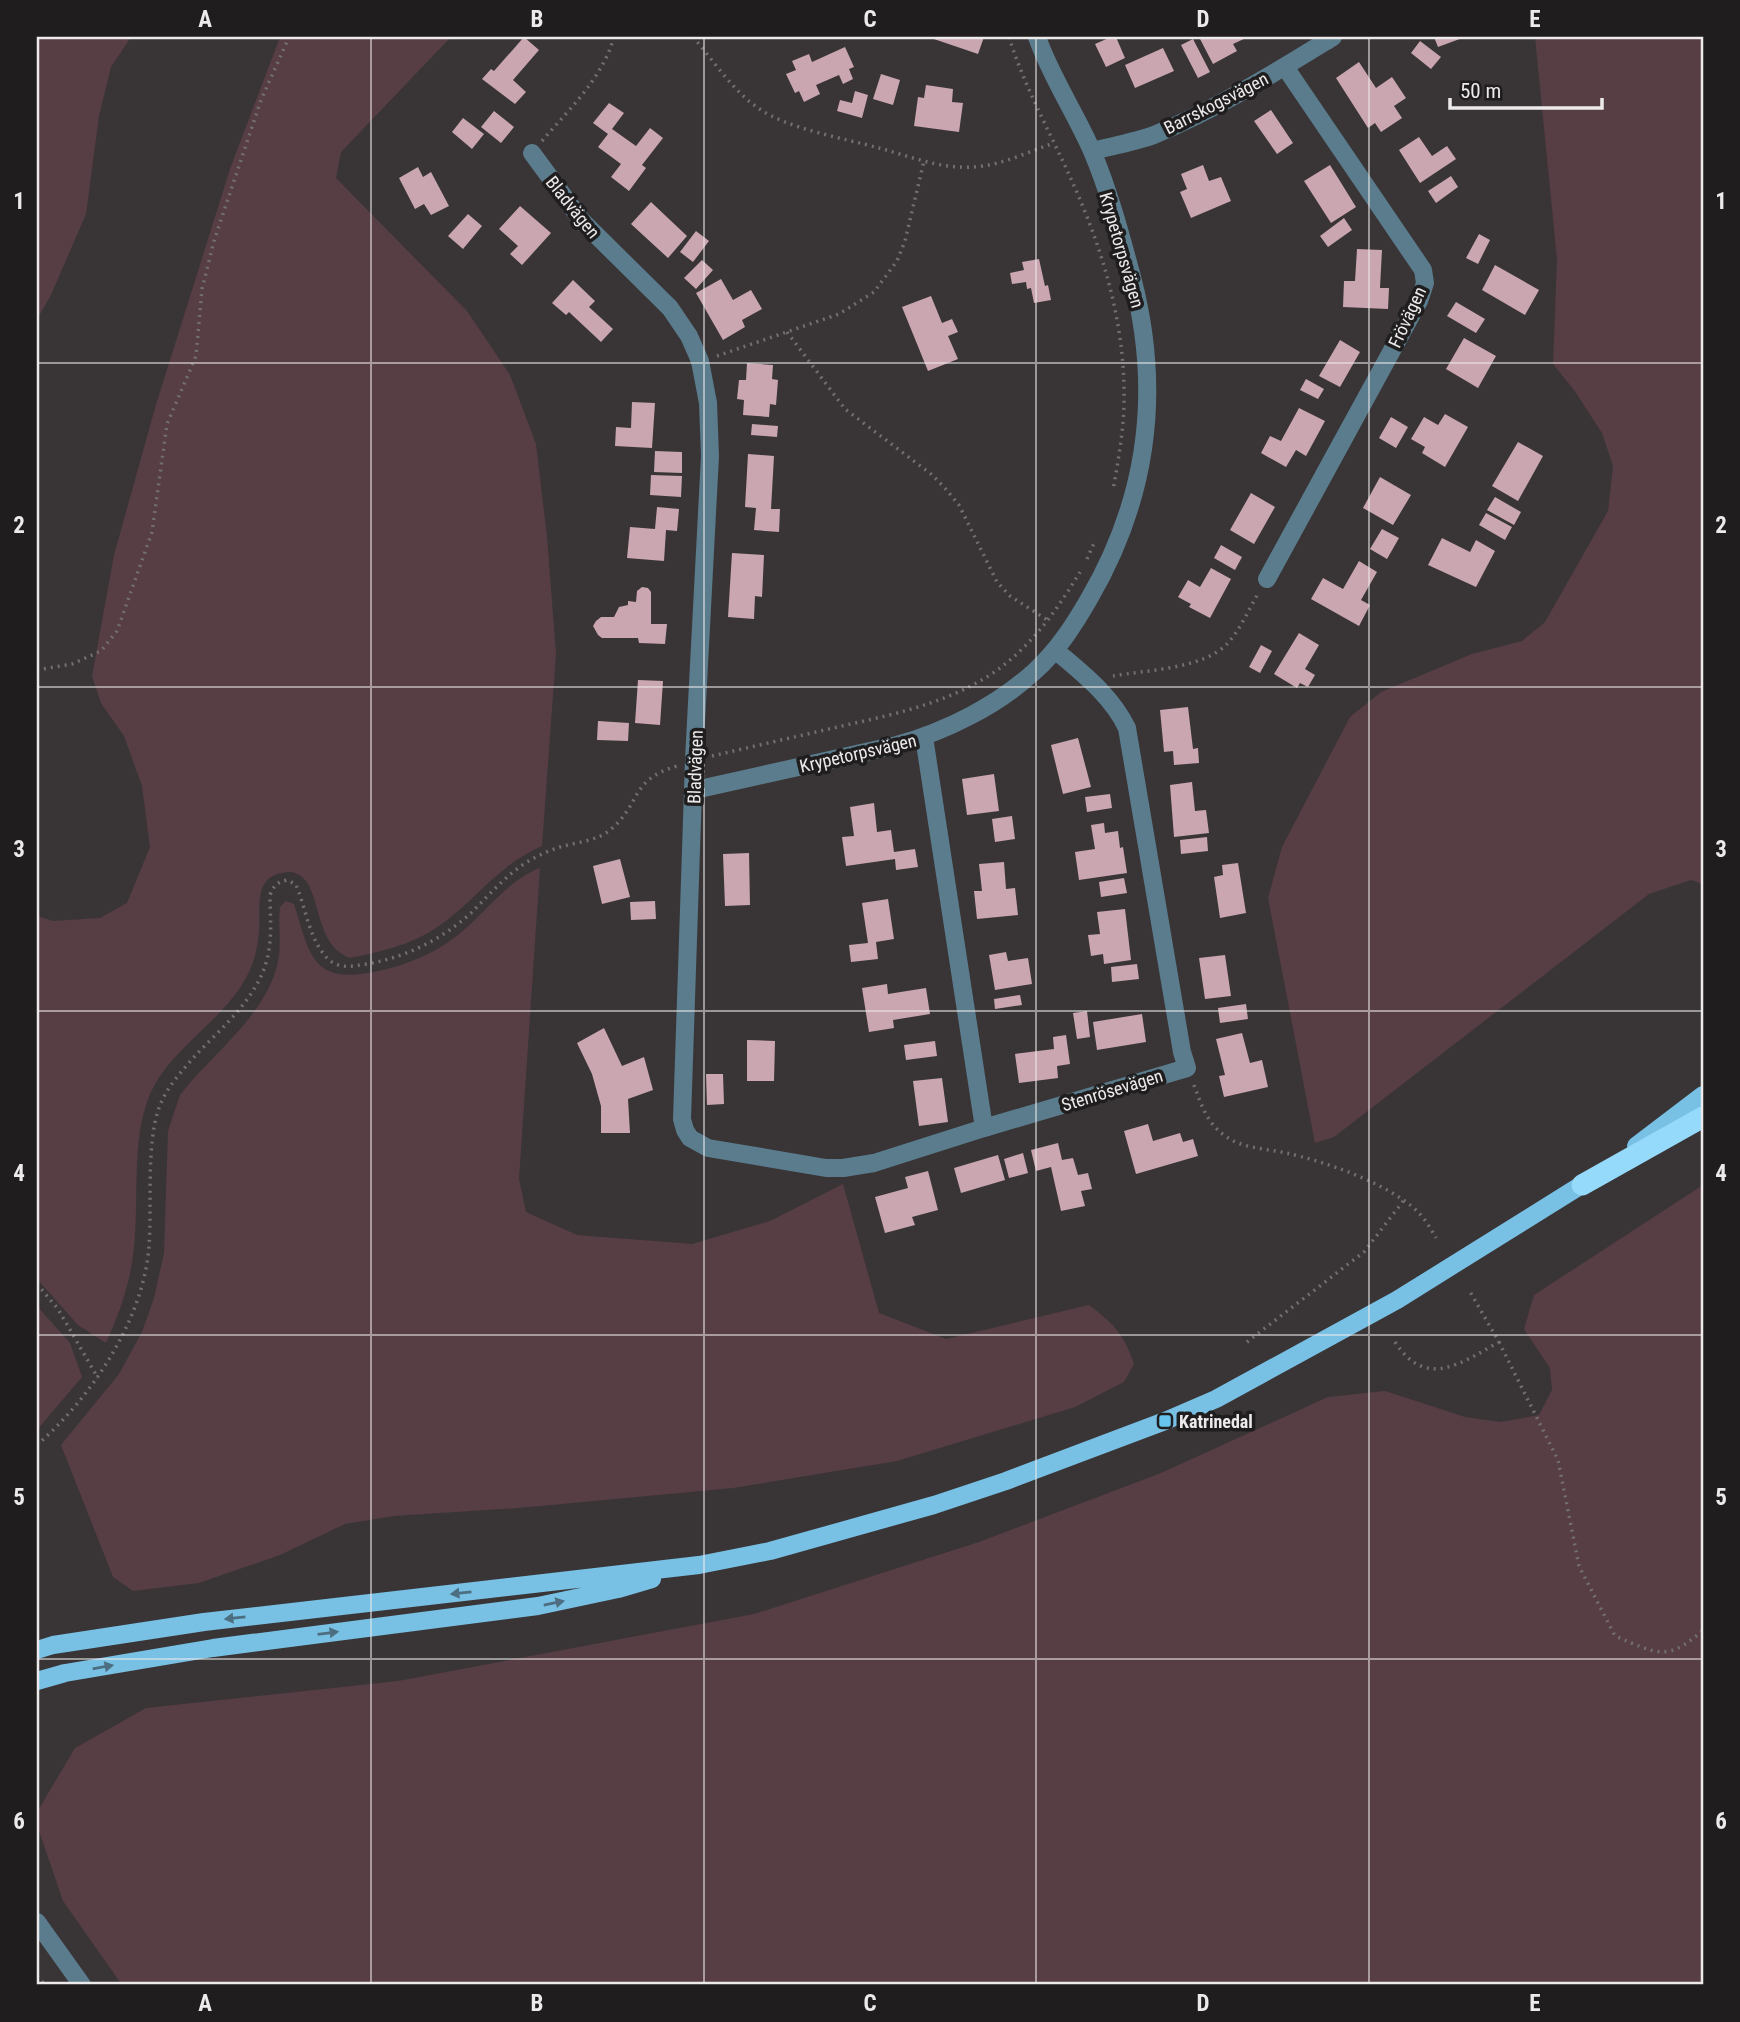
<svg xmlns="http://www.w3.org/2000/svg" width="1740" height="2022" font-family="'Roboto Condensed',sans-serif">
<rect width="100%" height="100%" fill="#393536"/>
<path fill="#573d44" d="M 37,37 L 131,37 L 111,67 L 99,116 L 86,214 L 51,295 L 37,319 Z
M 280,37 L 451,37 L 341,152 L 336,178 L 467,311 L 510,375 L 536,444 L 547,537 L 556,654 L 542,846 C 496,866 476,901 436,928 C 411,945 379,952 350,958 C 309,943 325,877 291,872 C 289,871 283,873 281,873 C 253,879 261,910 259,931 C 258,944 255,960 249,972 C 225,1023 163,1050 146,1105 C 132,1150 139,1200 134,1247 C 131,1281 120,1312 106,1343 L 78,1325 L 37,1279 L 37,916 L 53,921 L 100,918 L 127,903 L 150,847 L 142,786 L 124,736 L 101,703 L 92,676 L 114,555 L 155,408 L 230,169 Z
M 1535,37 L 1703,37 L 1703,884 L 1691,880 L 1649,894 L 1334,1137 L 1315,1143 L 1268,898 L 1282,847 L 1350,717 L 1381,692 L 1472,654 L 1522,641 L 1545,622 L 1608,511 L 1613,466 L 1602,433 L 1574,390 L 1553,364 L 1557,259 Z
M 540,868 L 519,1179 L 526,1212 L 577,1235 L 692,1244 L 770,1221 L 843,1184 L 879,1313 L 946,1339 L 1089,1305 C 1114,1324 1124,1334 1134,1364 L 1124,1382 L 1075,1407 L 897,1461 L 733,1488 L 519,1508 L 394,1516 L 345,1524 L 280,1555 L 199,1583 L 133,1591 L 113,1577 L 61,1445 L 119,1374 L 142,1332 L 154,1298 L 164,1253 L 168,1131 L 180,1095 C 213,1052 271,1012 279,956 C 281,940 278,923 280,907 L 286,901 L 294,904 C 309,950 310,983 368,973 C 404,967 438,953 465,929 C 490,907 509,880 540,868 Z
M 1703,1185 L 1703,1985 L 122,1985 L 63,1901 L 37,1825 L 37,1812 L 75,1748 L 146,1708 L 398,1681 L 754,1614 L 979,1542 L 1161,1473 L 1328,1397 L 1385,1391 L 1465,1417 L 1501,1422 L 1539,1415 L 1552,1390 L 1550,1368 L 1524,1329 L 1534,1295 Z
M 37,1306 L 70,1343 L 82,1377 L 37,1430 Z"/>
<path fill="#caa6b0" d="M 524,37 L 539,50 L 513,80 L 526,92 L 515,104 L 482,79 L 491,69 L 494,71 Z
M 928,37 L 984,37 L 978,54 Z
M 1111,37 L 1116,37 L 1125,58 L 1106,67 L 1095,44 Z
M 1199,37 L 1248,37 L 1233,44 L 1237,51 L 1213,64 Z
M 1434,37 L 1465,37 L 1438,47 Z
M 1193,39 L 1210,72 L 1198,78 L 1181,45 Z
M 1420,41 L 1441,57 L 1431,69 L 1411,53 Z
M 845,47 L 854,67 L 849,69 L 853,79 L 843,84 L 839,75 L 816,85 L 820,94 L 804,102 L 799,91 L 795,93 L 786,74 L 796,70 L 792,61 L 809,54 L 812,62 Z
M 1163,48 L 1174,71 L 1135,88 L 1125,65 Z
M 1359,62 L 1376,88 L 1392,77 L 1406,98 L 1394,106 L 1402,118 L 1381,132 L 1375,123 L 1368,128 L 1336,78 Z
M 881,74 L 900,80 L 893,105 L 873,99 Z
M 926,85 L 953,89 L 952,102 L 963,103 L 959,132 L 914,126 L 918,97 L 924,98 Z
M 855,91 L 868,95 L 862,118 L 837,111 L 840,100 L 852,103 Z
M 609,103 L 624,113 L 612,129 L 636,146 L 650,128 L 663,138 L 642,165 L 646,168 L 629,191 L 611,177 L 621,164 L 598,147 L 608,134 L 593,123 Z
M 1271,110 L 1293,143 L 1277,154 L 1254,121 Z
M 494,111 L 514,127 L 501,143 L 481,127 Z
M 463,118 L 484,134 L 472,149 L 452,132 Z
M 1419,137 L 1432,156 L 1447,146 L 1456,159 L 1420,183 L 1399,150 Z
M 1203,165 L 1209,181 L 1221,177 L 1231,201 L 1191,218 L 1180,192 L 1187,189 L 1181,174 Z
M 1330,165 L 1356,207 L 1331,223 L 1304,181 Z
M 418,167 L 423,177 L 431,172 L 449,206 L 431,215 L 424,204 L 415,209 L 399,178 Z
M 1451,176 L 1458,187 L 1436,203 L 1428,191 Z
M 651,202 L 687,236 L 668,258 L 631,224 Z
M 520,206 L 551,233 L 522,265 L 510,254 L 518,246 L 499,229 Z
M 468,214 L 482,226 L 463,249 L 448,236 Z
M 1344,218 L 1352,230 L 1328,247 L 1320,236 Z
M 696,231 L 709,241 L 693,262 L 680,252 Z
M 1479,234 L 1490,240 L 1478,264 L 1466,258 Z
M 1357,249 L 1382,250 L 1380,288 L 1389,288 L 1388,309 L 1343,307 L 1344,281 L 1355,281 Z
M 1039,259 L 1045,286 L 1048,285 L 1051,300 L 1034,303 L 1031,288 L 1027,289 L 1026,282 L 1012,284 L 1010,273 L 1024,270 L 1022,262 Z
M 702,260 L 713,270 L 696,289 L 684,278 Z
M 1495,265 L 1539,290 L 1525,315 L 1482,290 Z
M 721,279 L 733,300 L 751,290 L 762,309 L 742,320 L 745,327 L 723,340 L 696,293 Z
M 573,280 L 595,301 L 589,307 L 613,329 L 601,342 L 569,312 L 566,315 L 552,303 Z
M 931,296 L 942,323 L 952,319 L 958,332 L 948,336 L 958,359 L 928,371 L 902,307 Z
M 1456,302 L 1485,319 L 1476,333 L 1447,316 Z
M 1464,338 L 1496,356 L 1478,388 L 1446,369 Z
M 1340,340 L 1360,352 L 1340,387 L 1319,376 Z
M 747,363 L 773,365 L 772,379 L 778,380 L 776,405 L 770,404 L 769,417 L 743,415 L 744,400 L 737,399 L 739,380 L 746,380 Z
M 1306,379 L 1324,389 L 1318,399 L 1300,390 Z
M 632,402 L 655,403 L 652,448 L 615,446 L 616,427 L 631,428 Z
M 1299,408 L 1325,421 L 1306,456 L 1296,450 L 1286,467 L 1261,453 L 1270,436 L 1281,441 Z
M 1445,414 L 1468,427 L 1445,467 L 1422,453 L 1425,447 L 1411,439 L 1424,417 L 1438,425 Z
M 1391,417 L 1408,427 L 1396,448 L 1379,438 Z
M 752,424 L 778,426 L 777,437 L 751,435 Z
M 1518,442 L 1543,456 L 1518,501 L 1492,486 Z
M 655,451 L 682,452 L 682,473 L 654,472 Z
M 748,454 L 774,456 L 771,509 L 780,509 L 779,532 L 754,530 L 756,508 L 745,507 Z
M 651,475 L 682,476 L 681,497 L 650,495 Z
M 1380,477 L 1411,495 L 1393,525 L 1363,508 Z
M 1251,493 L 1275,507 L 1254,544 L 1230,530 Z
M 1495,497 L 1521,512 L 1514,525 L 1487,510 Z
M 657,507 L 679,509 L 677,531 L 666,530 L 664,561 L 627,558 L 630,527 L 655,529 Z
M 1486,513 L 1512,527 L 1505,540 L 1479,525 Z
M 1382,529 L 1399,538 L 1387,559 L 1370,549 Z
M 1442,538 L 1470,552 L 1476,540 L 1495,551 L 1476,587 L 1428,565 Z
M 1221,545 L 1242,557 L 1235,570 L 1214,558 Z
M 732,553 L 764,555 L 762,597 L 755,596 L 754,619 L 728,617 Z
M 1359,561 L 1377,572 L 1361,600 L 1370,605 L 1359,626 L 1311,599 L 1323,578 L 1343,589 Z
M 1211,568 L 1231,579 L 1210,618 L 1189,607 L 1191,604 L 1178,597 L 1188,580 L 1200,587 Z
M 642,587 L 648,588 L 651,592 L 651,624 L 667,624 L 665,644 L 639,643 L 638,638 L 602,638 L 598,635 L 593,626 L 596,621 L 601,617 L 614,617 L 619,607 L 628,605 L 628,601 L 636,602 L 637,591 Z
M 1299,633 L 1319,645 L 1305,669 L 1315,675 L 1308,687 L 1300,683 L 1297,688 L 1274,674 Z
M 1261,645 L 1272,651 L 1260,673 L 1249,667 Z
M 638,680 L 663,681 L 660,725 L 635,723 Z
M 1188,707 L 1193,749 L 1198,748 L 1199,763 L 1174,765 L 1173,751 L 1164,752 L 1160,710 Z
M 598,721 L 629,723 L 628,741 L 597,740 Z
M 1078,738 L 1091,787 L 1063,794 L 1051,745 Z
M 994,774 L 999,811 L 967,815 L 962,779 Z
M 1192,782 L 1195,811 L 1206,810 L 1209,833 L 1174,837 L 1170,785 Z
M 1110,794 L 1112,808 L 1087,812 L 1085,797 Z
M 874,803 L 877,832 L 891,830 L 894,852 L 915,849 L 918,867 L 896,870 L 895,859 L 846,866 L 842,837 L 854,836 L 850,807 Z
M 1012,816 L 1015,839 L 995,842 L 992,819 Z
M 1104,823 L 1105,833 L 1118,831 L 1120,848 L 1123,847 L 1127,873 L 1079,880 L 1075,852 L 1095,849 L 1091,825 Z
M 1207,837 L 1208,851 L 1181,854 L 1180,840 Z
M 749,853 L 750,905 L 725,906 L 723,854 Z
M 620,859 L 630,897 L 602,904 L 593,866 Z
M 1004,862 L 1006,889 L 1015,888 L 1018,915 L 977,919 L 974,891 L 982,891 L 979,864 Z
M 1238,863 L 1246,913 L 1220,918 L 1214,877 L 1223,875 L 1222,865 Z
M 1124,878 L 1127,893 L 1101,897 L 1099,882 Z
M 888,899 L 894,939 L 876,942 L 878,959 L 851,962 L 849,945 L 868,943 L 862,903 Z
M 655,901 L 656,919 L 631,920 L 630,902 Z
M 1125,909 L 1131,960 L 1104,964 L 1103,954 L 1091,956 L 1088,935 L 1100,934 L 1097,912 Z
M 1006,952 L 1008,961 L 1028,958 L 1032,984 L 995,990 L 989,955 Z
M 1225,955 L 1231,996 L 1205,999 L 1199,958 Z
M 1137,964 L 1139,979 L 1112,982 L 1111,967 Z
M 887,984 L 888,994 L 926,988 L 930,1014 L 893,1020 L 894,1028 L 869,1032 L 862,988 Z
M 1020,995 L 1022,1005 L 995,1009 L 994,999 Z
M 1246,1004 L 1248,1019 L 1220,1023 L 1218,1008 Z
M 1087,1011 L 1090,1037 L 1077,1039 L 1073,1013 Z
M 1142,1014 L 1146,1042 L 1097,1050 L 1093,1022 Z
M 604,1028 L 622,1066 L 644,1057 L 653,1090 L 628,1099 L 630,1133 L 601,1133 L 601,1106 L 592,1074 L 577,1043 Z
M 1242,1033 L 1250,1063 L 1262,1060 L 1268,1087 L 1224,1097 L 1219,1076 L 1225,1075 L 1216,1039 Z
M 1066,1035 L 1070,1064 L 1057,1066 L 1058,1078 L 1019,1083 L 1015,1054 L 1054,1049 L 1053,1037 Z
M 747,1040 L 775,1041 L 774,1081 L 747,1081 Z
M 935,1041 L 937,1056 L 906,1060 L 904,1045 Z
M 706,1074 L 723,1074 L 724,1104 L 707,1105 Z
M 942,1078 L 948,1122 L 919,1126 L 913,1081 Z
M 1148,1124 L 1153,1141 L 1180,1133 L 1183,1142 L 1193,1139 L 1198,1156 L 1136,1174 L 1124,1131 Z
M 1058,1143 L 1062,1160 L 1073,1158 L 1078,1175 L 1088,1173 L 1092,1189 L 1081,1191 L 1085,1206 L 1061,1211 L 1051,1167 L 1036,1171 L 1031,1150 Z
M 1023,1153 L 1028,1173 L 1009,1178 L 1004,1159 Z
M 998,1155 L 1005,1180 L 961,1193 L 954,1168 Z
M 928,1171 L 938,1210 L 912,1217 L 915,1225 L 885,1233 L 875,1197 L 908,1188 L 905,1177 Z"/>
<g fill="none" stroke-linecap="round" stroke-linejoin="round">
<path stroke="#726f70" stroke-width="3.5" stroke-dasharray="2 5" stroke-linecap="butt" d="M 693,37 C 713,60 732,90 758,108 C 788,129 843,138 879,148 C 909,156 940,169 972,167 C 1000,166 1028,152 1054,143
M 1009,37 C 1024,86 1050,132 1071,179 C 1101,245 1123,316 1124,389 C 1125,423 1119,457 1113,490
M 542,141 C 570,108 602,79 614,37
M 787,332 L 845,409 L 931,474 L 944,487 L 959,505 L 997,582 L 1010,596 L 1049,621
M 717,356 L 839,314 L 874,292 L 897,261 L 905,241 L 924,161
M 1087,559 L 1094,543
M 37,670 L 72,664 L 101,651 L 117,631 L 152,532 L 167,424 L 196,356 L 202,289 L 214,241 L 261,100 L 289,37
M 1113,676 C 1146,670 1203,669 1227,644 C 1240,630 1249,609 1259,592
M 712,756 C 755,746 799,736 842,726 C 895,714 948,703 993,673 C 1031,647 1057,610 1080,572
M 1194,1085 C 1201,1104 1207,1123 1224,1135 C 1242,1149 1264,1148 1286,1153 C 1324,1161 1390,1184 1418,1212 C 1425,1219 1431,1229 1436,1238
M 37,1284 L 58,1309 L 98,1378
M 1247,1342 L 1364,1252 L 1404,1200
M 1395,1342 C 1426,1390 1461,1363 1499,1342 L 1469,1290
M 1499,1342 L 1558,1460 L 1579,1566 L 1615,1636 C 1656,1653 1667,1663 1703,1630
M 37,1445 C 91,1398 144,1319 149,1246 C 152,1206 146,1144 159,1108 C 166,1088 181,1072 195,1056 C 224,1025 263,994 269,949 C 272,931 270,913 270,895 C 274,885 277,882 288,880 L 296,885 C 306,908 309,939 327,958 C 339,970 352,966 367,964 C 406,957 441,940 471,913 C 486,898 500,882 517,869 C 530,859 545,852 560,847 C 577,842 597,841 610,830 C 641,805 629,780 677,766
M 37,1976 L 45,1985"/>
<path stroke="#5a7c8d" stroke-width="18" d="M 1092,151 C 1112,146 1135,142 1154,135 C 1217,109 1276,72 1333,37
M 532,153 L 582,221 L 670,308 L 689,336 L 700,361 L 708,403 L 710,456 L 694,760 L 682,1119 L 685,1130 L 690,1138 L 708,1148 L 826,1168 L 843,1168 L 874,1163 L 984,1128
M 1267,579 L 1419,301 L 1425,283 L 1423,270 L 1285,67
M 924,737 L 984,1128 L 1187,1068 L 1182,1052 L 1127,728 C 1111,695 1083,674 1055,650
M 695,790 L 897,745 C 946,731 997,706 1035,671 C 1058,650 1074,625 1089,599 C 1148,498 1162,391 1132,277 C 1121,236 1109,191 1092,151 C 1075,112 1051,77 1037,37
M 37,1922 L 82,1985"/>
<path stroke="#78c0e4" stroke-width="18" d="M 1636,1146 L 1703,1095
M 37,1650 L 53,1645 L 204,1622 L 699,1565 L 770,1551 L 934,1505 L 1006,1481 L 1165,1421 L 1216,1399 L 1397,1300 L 1591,1179
M 37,1681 L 65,1673 L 213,1648 L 538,1606 L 618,1589 L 652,1579"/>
<path stroke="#95d9fb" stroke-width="21" d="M 1582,1185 L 1703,1117"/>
</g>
<defs><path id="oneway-solid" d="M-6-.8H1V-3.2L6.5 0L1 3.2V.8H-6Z" transform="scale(1.75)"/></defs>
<g fill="#4c6e80">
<use href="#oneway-solid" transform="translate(461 1593) rotate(174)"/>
<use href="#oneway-solid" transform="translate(554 1603) rotate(-12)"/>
<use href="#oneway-solid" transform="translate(235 1618) rotate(174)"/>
<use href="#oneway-solid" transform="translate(328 1633) rotate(-7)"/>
<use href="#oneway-solid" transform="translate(103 1667) rotate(-10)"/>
</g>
<path fill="none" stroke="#edeaeb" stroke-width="2" stroke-opacity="0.55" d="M 371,37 L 371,1985M 704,37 L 704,1985M 1036,37 L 1036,1985M 1369,37 L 1369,1985M 37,363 L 1703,363M 37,687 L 1703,687M 37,1011 L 1703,1011M 37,1335 L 1703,1335M 37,1659 L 1703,1659"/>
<rect fill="#67c4ef" stroke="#1f1d1d" stroke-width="2.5" x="1158" y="1414" width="14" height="14" rx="3.5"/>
<g text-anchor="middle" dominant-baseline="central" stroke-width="7" stroke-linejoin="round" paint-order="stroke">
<g font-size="18" fill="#edeaeb" stroke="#1f1d1d">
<text transform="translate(1216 103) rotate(-27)">Barrskogsvägen</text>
<text transform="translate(573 207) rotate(51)">Bladvägen</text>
<text transform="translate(1122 250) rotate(74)">Krypetorpsvägen</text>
<text transform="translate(1407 317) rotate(-65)">Frövägen</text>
<text transform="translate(858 753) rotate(-13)">Krypetorpsvägen</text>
<text transform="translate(695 767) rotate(-88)">Bladvägen</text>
<text transform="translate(1112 1090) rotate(-17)">Stenrösevägen</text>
</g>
<g font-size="18" font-weight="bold" fill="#edeaeb" stroke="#1f1d1d" text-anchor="start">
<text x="1179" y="1421">Katrinedal</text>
</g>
</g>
<rect width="1740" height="2022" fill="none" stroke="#1f1d1d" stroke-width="77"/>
<path d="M1450 98v10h152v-10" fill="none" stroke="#edeaeb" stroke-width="3.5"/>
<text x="1460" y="98" font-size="21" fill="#edeaeb" stroke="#1f1d1d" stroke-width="5" paint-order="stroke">50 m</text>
<rect x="38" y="38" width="1664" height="1945" fill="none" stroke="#edeaeb" stroke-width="2.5"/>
<g font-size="23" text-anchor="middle" font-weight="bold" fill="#edeaeb">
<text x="205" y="27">A</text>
<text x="537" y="27">B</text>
<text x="870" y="27">C</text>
<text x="1203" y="27">D</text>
<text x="1535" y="27">E</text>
<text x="19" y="209">1</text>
<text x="1721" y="209">1</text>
<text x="19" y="533">2</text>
<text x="1721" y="533">2</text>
<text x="19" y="857">3</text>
<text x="1721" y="857">3</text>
<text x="19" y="1181">4</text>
<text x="1721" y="1181">4</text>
<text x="19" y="1505">5</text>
<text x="1721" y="1505">5</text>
<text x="19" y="1829">6</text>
<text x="1721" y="1829">6</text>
<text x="205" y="2011">A</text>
<text x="537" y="2011">B</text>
<text x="870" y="2011">C</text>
<text x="1203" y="2011">D</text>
<text x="1535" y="2011">E</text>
</g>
</svg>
